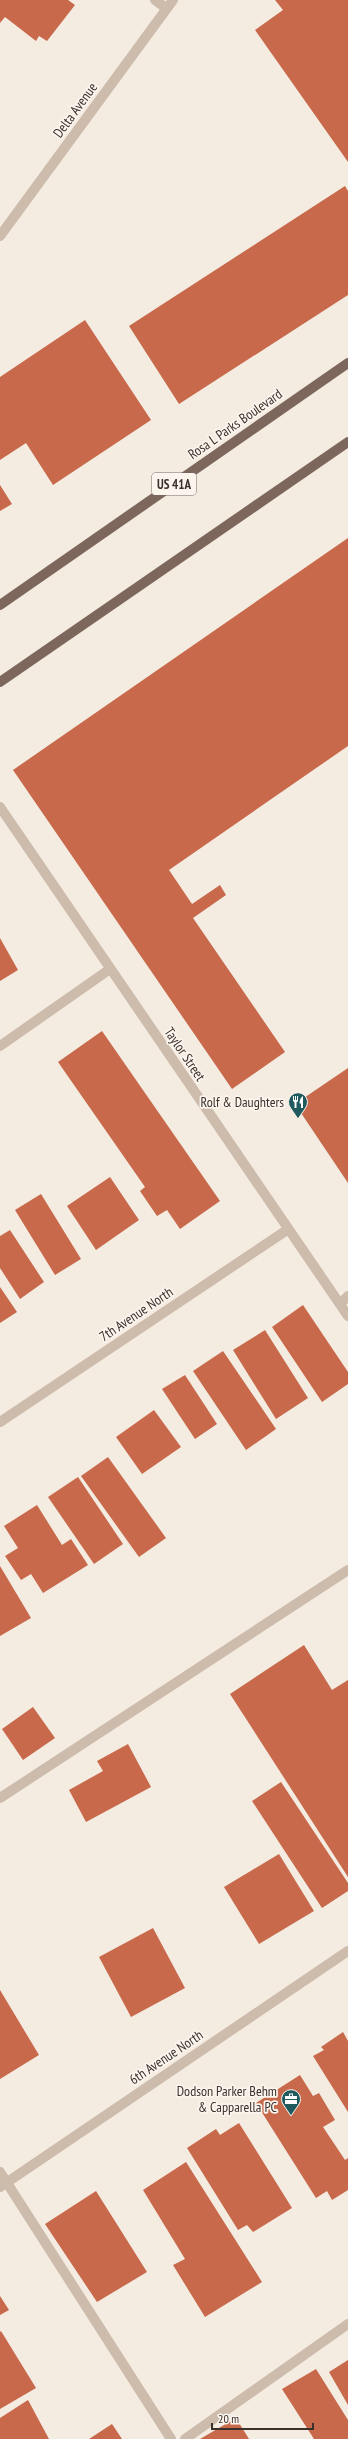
<svg xmlns="http://www.w3.org/2000/svg" width="348" height="2439" font-family="'PT Sans Narrow',sans-serif">
<rect width="100%" height="100%" fill="#f4ebe1"/>
<path fill="#c8694b" d="M 0,0 L 68,0 L 75,5 L 47,41 L 39,36 L 36,41 L 5,17 L 0,23 Z
M 275,0 L 348,0 L 348,162 L 255,30 L 283,10 Z
M 345,186 L 348,191 L 348,295 L 179,404 L 129,326 Z
M 85,320 L 151,420 L 53,485 L 26,443 L 0,460 L 0,377 Z
M 0,485 L 12,504 L 0,511 Z
M 348,538 L 348,746 L 169,870 L 192,904 L 220,885 L 226,895 L 193,918 L 285,1052 L 232,1089 L 13,770 Z
M 0,938 L 18,970 L 0,981 Z
M 102,1031 L 220,1201 L 180,1229 L 167,1210 L 157,1216 L 140,1191 L 145,1187 L 58,1062 Z
M 348,1068 L 348,1183 L 295,1104 Z
M 110,1177 L 139,1220 L 96,1250 L 67,1206 Z
M 41,1194 L 81,1259 L 55,1275 L 15,1210 Z
M 10,1230 L 44,1282 L 20,1299 L 0,1268 L 0,1236 Z
M 0,1287 L 17,1312 L 0,1323 Z
M 303,1305 L 348,1372 L 348,1384 L 322,1402 L 272,1327 Z
M 265,1330 L 308,1398 L 276,1419 L 233,1350 Z
M 223,1351 L 276,1429 L 246,1450 L 193,1371 Z
M 185,1375 L 217,1424 L 195,1439 L 162,1389 Z
M 154,1410 L 181,1447 L 142,1474 L 116,1437 Z
M 108,1457 L 166,1538 L 139,1557 L 81,1476 Z
M 78,1477 L 123,1544 L 94,1564 L 48,1497 Z
M 37,1505 L 62,1545 L 71,1539 L 88,1565 L 43,1593 L 31,1574 L 21,1580 L 5,1556 L 18,1548 L 4,1526 Z
M 0,1566 L 31,1618 L 0,1636 Z
M 304,1645 L 332,1690 L 348,1680 L 348,1877 L 230,1694 Z
M 33,1707 L 55,1738 L 23,1760 L 2,1729 Z
M 128,1744 L 151,1787 L 86,1822 L 69,1790 L 103,1771 L 97,1761 Z
M 281,1782 L 348,1883 L 348,1891 L 322,1908 L 252,1801 Z
M 279,1854 L 314,1911 L 259,1944 L 224,1887 Z
M 153,1928 L 185,1988 L 131,2017 L 99,1957 Z
M 0,1990 L 39,2055 L 0,2079 Z
M 343,2032 L 348,2041 L 348,2112 L 313,2056 L 324,2050 L 321,2047 Z
M 300,2075 L 313,2096 L 319,2093 L 335,2120 L 323,2127 L 345,2160 L 348,2158 L 348,2190 L 332,2200 L 327,2191 L 316,2198 L 256,2103 Z
M 239,2123 L 292,2208 L 253,2232 L 247,2225 L 238,2230 L 187,2148 L 216,2129 L 220,2135 Z
M 186,2162 L 262,2282 L 205,2317 L 173,2265 L 185,2259 L 143,2190 Z
M 96,2191 L 147,2272 L 97,2302 L 45,2224 Z
M 0,2296 L 9,2310 L 0,2315 Z
M 1,2331 L 36,2388 L 0,2409 L 0,2332 Z
M 348,2360 L 348,2405 L 329,2372 Z
M 316,2369 L 348,2420 L 348,2439 L 314,2439 L 282,2389 Z
M 28,2400 L 49,2439 L 0,2439 L 0,2418 Z
M 236,2418 L 249,2439 L 200,2439 Z
M 112,2424 L 122,2439 L 89,2439 Z"/>
<g fill="none" stroke-linecap="round" stroke-linejoin="round">
<path stroke="#cdbbac" stroke-width="10" d="M 155,0 L 166,8
M 0,1046 L 110,969
M 340,1304 L 348,1296
M 0,1798 L 348,1570
M 0,2172 L 171,2439
M 185,2439 L 348,2324"/>
<path stroke="#cdbbac" stroke-width="10" d="M 0,236 L 173,0
M 0,807 L 348,1316
M 0,1422 L 287,1230
M 0,2187 L 348,1951"/>
<path stroke="#7d675c" stroke-width="10" d="M 0,605 L 348,363
M 0,682 L 348,442"/>
</g>
<defs>
<g id="restaurant-pin" transform="scale(1)"><path d="M0 17L-7.5 6A9.5 9.5 0 1 1 7.5 6Z" fill="#1f5a5e" stroke="#fbf5ee"/><path d="M-5-6h1v4h1v-4h1v4h1v-4h1v5L-1.5 .5V6h-2V.5L-5-1ZM5-6V6H3V1.5H1.5Q1.5-4 5-6Z" fill="#fff"/></g>
<g id="office-pin" transform="scale(1)"><path d="M0 17L-7.5 6A9.5 9.5 0 1 1 7.5 6Z" fill="#1f5a5e" stroke="#fbf5ee"/><path d="M-6-3h4V-5.5h4V-3h4V5H-6ZM-1-4.5V-3h2v-1.5ZM-6 0V1H6V0Z" fill="#fff"/></g>
</defs>
<g fill-rule="evenodd">
<use href="#restaurant-pin" x="298" y="1102"/>
<use href="#office-pin" x="291" y="2099"/>
</g>
<g text-anchor="middle" dominant-baseline="central" stroke-width="3.5" stroke-linejoin="round" paint-order="stroke">
<rect fill="#fbf5ee" stroke="#756b66" stroke-width="1" x="152" y="473" width="44" height="22" rx="3"/>
<g font-size="13" font-weight="bold" fill="#3b302b">
<text x="174" y="484">US 41A</text>
</g>
<g font-size="14" fill="#3b302b" stroke="#fbf5ee">
<text transform="translate(75 110) rotate(-54)">Delta Avenue</text>
<text transform="translate(235 424) rotate(-35)">Rosa L Parks Boulevard</text>
<text transform="translate(185 1054) rotate(56)">Taylor Street</text>
<text transform="translate(136 1314) rotate(-34)">7th Avenue North</text>
<text transform="translate(166 2057) rotate(-34)">6th Avenue North</text>
</g>
<g font-size="14" fill="#3b302b" stroke="#fbf5ee" text-anchor="end">
<text x="284" y="1102">Rolf &amp; Daughters</text>
<text x="277" y="2091">Dodson Parker Behm<tspan x="277" dy="16">&amp; Capparella PC</tspan></text>
</g>
</g>
<path d="M212 2423v6h101v-6" fill="none" stroke="#3b302b" stroke-width="2"/>
<text x="218" y="2423" font-size="12" fill="#3b302b" stroke="#fbf5ee" stroke-width="3" paint-order="stroke">20 m</text>
</svg>
